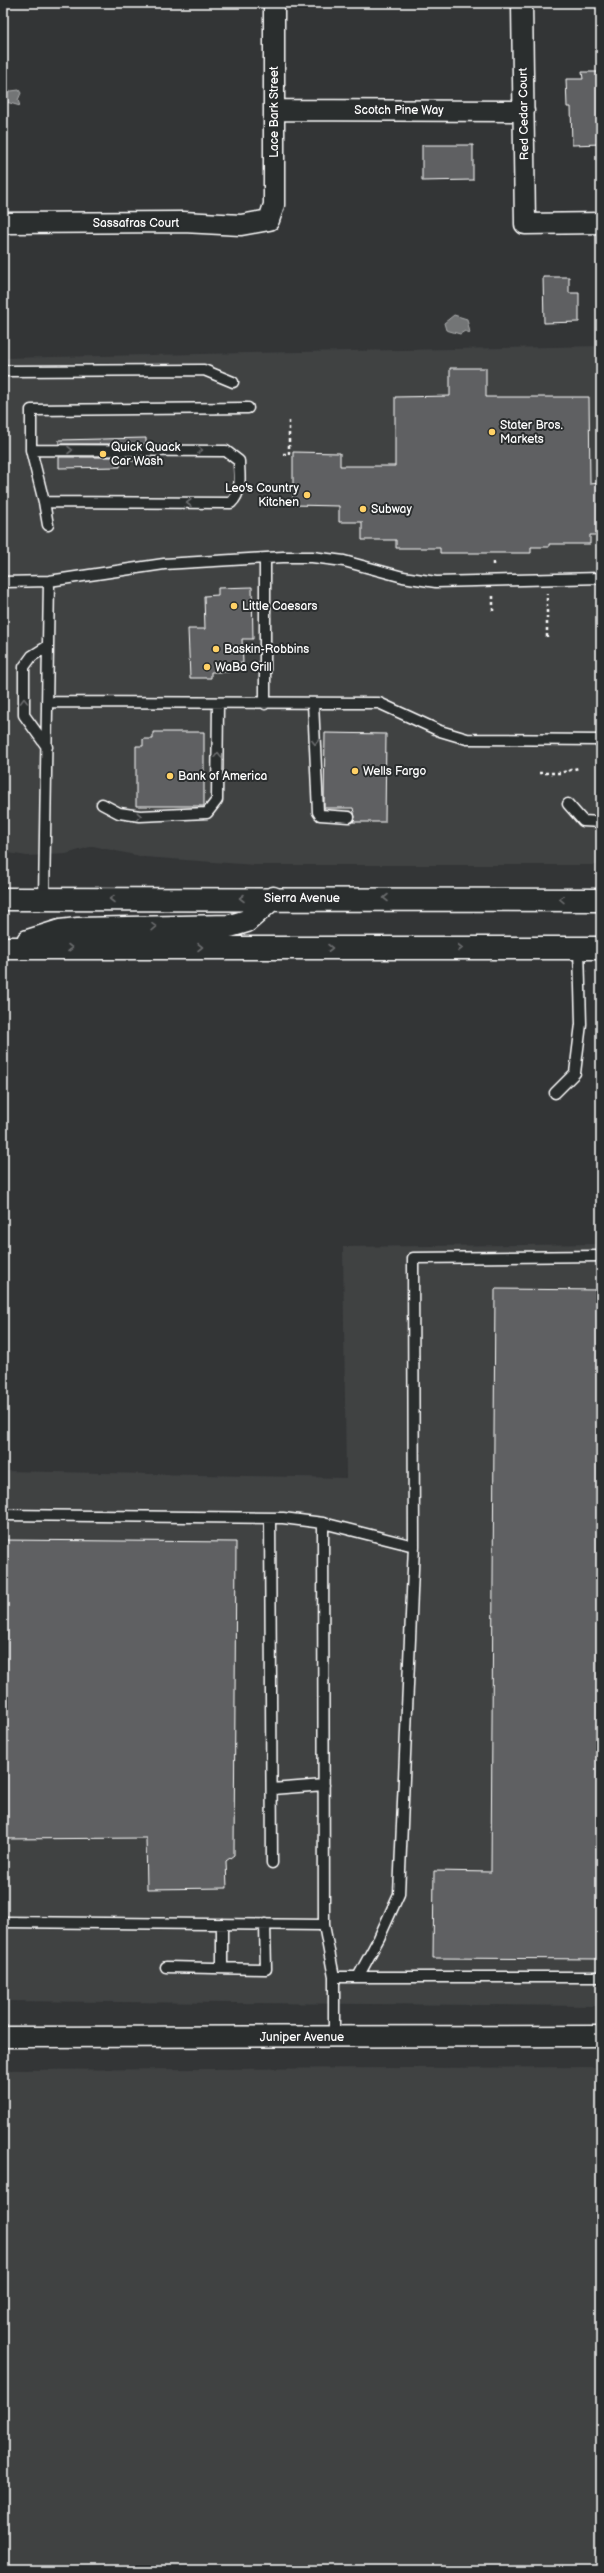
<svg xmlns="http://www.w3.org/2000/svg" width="604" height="2573" font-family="'Balsamiq Sans',sans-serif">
<rect width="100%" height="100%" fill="#333536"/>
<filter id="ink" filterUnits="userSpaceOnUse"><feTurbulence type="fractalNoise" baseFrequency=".025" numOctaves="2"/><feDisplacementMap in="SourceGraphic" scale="8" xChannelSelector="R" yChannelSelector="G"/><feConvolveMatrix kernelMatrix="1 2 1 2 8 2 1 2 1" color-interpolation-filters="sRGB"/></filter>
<g filter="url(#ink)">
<path fill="#404243" d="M 601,346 L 601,865 L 255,865 L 144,857 L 93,846 L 66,854 L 27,856 L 3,852 L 3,358 Z
M 601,1244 L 601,2006 L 3,2001 L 3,1471 L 346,1478 L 343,1247 Z
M 601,2067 L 601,2570 L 3,2570 L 3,2070 Z"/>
<path fill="#737576" stroke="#abacad" d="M 19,90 L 21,93 L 18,100 L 20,106 L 3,101 L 3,92 Z
M 454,315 L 467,319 L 470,333 L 465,331 L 460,334 L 446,330 L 444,323 Z"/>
<path fill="#5f6162" stroke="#fff" d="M 582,72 L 601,72 L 601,144 L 572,145 L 571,107 L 567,107 L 566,79 L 583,79 Z
M 422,145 L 473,145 L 473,180 L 422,181 Z
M 543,277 L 569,277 L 569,293 L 579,293 L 579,322 L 544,323 Z
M 450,368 L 486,368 L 486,397 L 589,397 L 590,484 L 601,483 L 601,535 L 590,535 L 590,544 L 549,544 L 549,547 L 531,547 L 531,553 L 440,553 L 440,548 L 396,548 L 396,540 L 362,540 L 362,522 L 339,522 L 339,506 L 293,505 L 293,452 L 340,453 L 340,466 L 395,466 L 395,397 L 450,396 Z
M 146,438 L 146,444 L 59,444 L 59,440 Z
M 59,457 L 147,457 L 147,461 L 120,461 L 120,467 L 59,468 Z
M 252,587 L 253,639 L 242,639 L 243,663 L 229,664 L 229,672 L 211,672 L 211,678 L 190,678 L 188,629 L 205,629 L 204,596 L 218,595 L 218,588 Z
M 153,732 L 204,732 L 204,806 L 136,806 L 136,746 L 143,746 L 143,739 L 153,739 Z
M 325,733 L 386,734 L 385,822 L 353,822 L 355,817 L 353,808 L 324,808 Z
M 495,1289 L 601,1290 L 601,1959 L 433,1958 L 434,1871 L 491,1872 Z
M 3,1540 L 236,1542 L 234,1855 L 226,1861 L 227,1888 L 147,1889 L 146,1838 L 3,1839 Z"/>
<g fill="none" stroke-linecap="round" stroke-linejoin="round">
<g stroke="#fff" stroke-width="13">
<path id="service" d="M 3,371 L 204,370 L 233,382
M 31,450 L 226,451 L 239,461 C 239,476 243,491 231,503 L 44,502
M 48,525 L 44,502 L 31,450 L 31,410 L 248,408
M 3,582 L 49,581 L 164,564 L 283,557 L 312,557 L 344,561 L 403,577 L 436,582 L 601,578
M 47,702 L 379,703 L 440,731 L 467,739 L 601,740
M 313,703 L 318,812 L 320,815 L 349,817
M 265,704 L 265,559
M 47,747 L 24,715 L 24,667 L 32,656 L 48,646
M 102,804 L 119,813 L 140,816 L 207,813 L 217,800 L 218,703
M 568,804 L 583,821 L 601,822
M 44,899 L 49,581
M 555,1093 L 575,1073 L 581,1024 L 579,948
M 3,1515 L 283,1518 L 323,1523 L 324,1925
M 270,1518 L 272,1863
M 323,1523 L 414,1546 L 399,1894 L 379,1938 L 358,1977
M 414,1546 L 413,1258 L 601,1256
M 272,1789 L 324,1785
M 3,1922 L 324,1925 L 334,1977
M 222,1924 L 222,1968
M 166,1967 L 266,1969 L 265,1924
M 334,2037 L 334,1977 L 601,1977"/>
</g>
<g stroke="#fff" stroke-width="23">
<path id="minor" d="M 522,3 L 525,224 L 601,223
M 274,110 L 524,111
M 3,223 L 183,222 L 241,225 L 269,220 L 274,205 L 274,3
M 3,2037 L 601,2036"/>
</g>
<g stroke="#fff" stroke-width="25">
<path id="primary" d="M 3,899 L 601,900
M 28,941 L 60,931 L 78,929 L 230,926 L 247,921 L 273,898
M 3,948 L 601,948"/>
</g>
<path stroke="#fff" stroke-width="2.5" stroke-dasharray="3 3" stroke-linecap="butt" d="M 283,454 L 289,454 L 289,419
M 493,562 L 493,568
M 493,611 L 493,593
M 547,637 L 547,593
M 539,773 L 560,773 L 578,768"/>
<use href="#service" stroke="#2a2d2e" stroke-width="10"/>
<use href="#minor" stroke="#2a2d2e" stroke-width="20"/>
<use href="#primary" stroke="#2a2d2e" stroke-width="22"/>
</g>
<defs><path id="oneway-chevron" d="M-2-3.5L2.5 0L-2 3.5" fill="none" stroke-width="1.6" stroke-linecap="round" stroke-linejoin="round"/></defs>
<g stroke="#6a6c6d">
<use href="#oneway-chevron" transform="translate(70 450)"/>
<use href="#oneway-chevron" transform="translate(200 450) rotate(1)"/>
<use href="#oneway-chevron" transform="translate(189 503) rotate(-180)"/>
<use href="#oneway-chevron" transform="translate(24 701) rotate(-91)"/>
<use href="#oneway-chevron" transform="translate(315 742) rotate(89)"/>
<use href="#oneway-chevron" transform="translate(218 755) rotate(-90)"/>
<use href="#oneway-chevron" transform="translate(139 816) rotate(4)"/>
<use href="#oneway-chevron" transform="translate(242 898) rotate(180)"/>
<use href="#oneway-chevron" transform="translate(386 898) rotate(-180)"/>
<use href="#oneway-chevron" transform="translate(112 899) rotate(180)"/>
<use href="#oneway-chevron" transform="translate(562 899) rotate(-179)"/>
<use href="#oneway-chevron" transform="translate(154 927) rotate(-1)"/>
<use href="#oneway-chevron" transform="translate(200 947)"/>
<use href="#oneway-chevron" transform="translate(70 948)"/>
<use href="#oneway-chevron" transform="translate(330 948)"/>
<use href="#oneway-chevron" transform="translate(460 948)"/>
</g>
</g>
<g fill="#ffd166" stroke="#2a2d2e" stroke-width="1.5">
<circle cx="492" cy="432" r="4"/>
<circle cx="103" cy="454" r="4"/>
<circle cx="307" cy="495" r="4"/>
<circle cx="363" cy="509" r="4"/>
<circle cx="234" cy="606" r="4"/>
<circle cx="216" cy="649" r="4"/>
<circle cx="207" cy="667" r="4"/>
<circle cx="355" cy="771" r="4"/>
<circle cx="170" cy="776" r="4"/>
</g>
<g text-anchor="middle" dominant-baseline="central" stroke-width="4" stroke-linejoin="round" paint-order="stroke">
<g font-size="12" fill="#fff" stroke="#2a2d2e">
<text x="399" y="110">Scotch Pine Way</text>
<text transform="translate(274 112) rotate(-90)">Lace Bark Street</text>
<text transform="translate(524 114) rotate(-91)">Red Cedar Court</text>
<text x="136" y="223">Sassafras Court</text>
<text x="302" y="898">Sierra Avenue</text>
<text x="302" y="2037">Juniper Avenue</text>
</g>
<g font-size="12" fill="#fff" stroke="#2a2d2e" text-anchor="start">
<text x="500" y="425">Stater Bros.<tspan x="500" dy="14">Markets</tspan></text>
<text x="111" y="447">Quick Quack<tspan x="111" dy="14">Car Wash</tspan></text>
<text x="299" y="488" text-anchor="end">Leo's Country<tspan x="299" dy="14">Kitchen</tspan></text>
<text x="371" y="509">Subway</text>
<text x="242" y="606">Little Caesars</text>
<text x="224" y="649">Baskin-Robbins</text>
<text x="215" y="667">WaBa Grill</text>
<text x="363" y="771">Wells Fargo</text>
<text x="178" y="776">Bank of America</text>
</g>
</g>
<rect width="604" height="2573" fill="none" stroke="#2a2d2e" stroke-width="16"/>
<rect x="8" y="8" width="588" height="2557" fill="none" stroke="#fff" stroke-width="1.5" filter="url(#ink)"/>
</svg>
